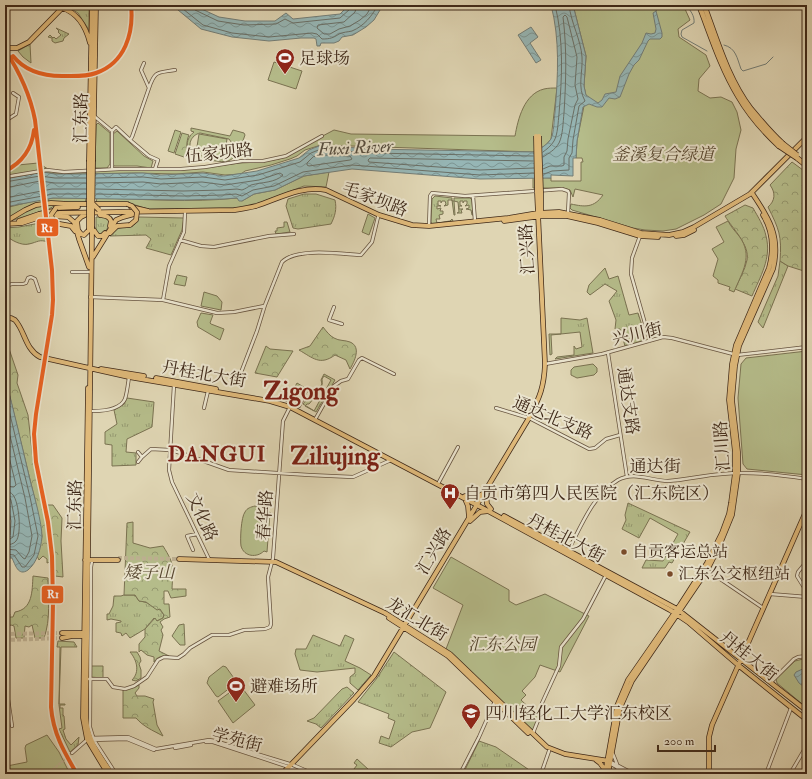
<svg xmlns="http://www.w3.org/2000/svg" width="812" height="779" font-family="'IM FELL Double Pica','Noto Serif SC',serif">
<defs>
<pattern id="grass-tufts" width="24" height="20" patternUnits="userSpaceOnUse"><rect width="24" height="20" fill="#b5bc8a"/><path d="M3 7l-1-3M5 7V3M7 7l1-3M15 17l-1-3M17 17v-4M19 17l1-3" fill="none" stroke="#959970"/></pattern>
<pattern id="forest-crowns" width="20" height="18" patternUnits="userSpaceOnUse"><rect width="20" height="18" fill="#b5bc8a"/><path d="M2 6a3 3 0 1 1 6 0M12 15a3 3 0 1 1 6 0" fill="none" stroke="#959970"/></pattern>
<pattern id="water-waves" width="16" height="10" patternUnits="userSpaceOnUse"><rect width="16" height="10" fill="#96b6b5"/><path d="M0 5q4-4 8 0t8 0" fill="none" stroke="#7c9492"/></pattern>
</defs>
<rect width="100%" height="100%" fill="#dfd5b3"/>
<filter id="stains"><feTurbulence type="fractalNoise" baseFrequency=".005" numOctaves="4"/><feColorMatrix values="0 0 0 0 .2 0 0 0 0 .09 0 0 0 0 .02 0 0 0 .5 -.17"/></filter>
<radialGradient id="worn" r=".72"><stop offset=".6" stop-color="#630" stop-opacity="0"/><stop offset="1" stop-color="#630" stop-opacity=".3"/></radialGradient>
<path fill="url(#grass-tufts)" stroke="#7a7251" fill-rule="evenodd" d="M 69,5 L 89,5 L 89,30 L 78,13 L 68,7 Z
M 56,28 L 69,34 L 64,38 L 63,41 L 55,43 L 52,41 L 52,38 L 48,37 L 50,35 L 53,38 L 54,37 L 56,39 L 61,35 L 58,32 L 59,31 Z
M 30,44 L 31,63 L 23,57 L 18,51 Z
M 304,194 L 316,194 L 335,200 C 337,209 335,216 331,224 L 298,229 L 293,228 L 286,206 L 288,199 Z
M 435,196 L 452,198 L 452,201 L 454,201 L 454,198 L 470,198 L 472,200 L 473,215 L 472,215 L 471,210 L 466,209 L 469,208 L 469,205 L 465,206 L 467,204 L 467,201 L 464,201 L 463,203 L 463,201 L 460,201 L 460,205 L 462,206 L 459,206 L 459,209 L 463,209 L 461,210 L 462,213 L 457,213 L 459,212 L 458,202 L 454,201 L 455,215 L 454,215 L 452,200 L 448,200 L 448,205 L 444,206 L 446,204 L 445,201 L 442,201 L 441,203 L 441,201 L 438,201 L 438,205 L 441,206 L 437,206 L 437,209 L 441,208 L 440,211 L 443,211 L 443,214 L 439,215 L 440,219 L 436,219 L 437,223 L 450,221 L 452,219 L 453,221 L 433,224 L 431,222 L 432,199 Z
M 96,217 L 106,217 L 110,221 C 109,227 106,232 100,235 L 96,231 Z
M 139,217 L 184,218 L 182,230 L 171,255 L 146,248 L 151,239 L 146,235 L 110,236 L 116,229 C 127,225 134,231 139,217 Z
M 45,222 L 48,242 C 39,239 38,242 29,244 C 21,246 11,240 5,235 L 5,228 L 19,227 Z
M 284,222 L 287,222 L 290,232 L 276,234 L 275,231 L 277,231 L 277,228 L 284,227 Z
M 780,261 L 788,266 L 763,328 L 758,322 L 778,276 Z
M 605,268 L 609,279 L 618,276 L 629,315 L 638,313 L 645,335 L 642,341 L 625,346 L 620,329 L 615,329 L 616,320 L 609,301 L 617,291 L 605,284 L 590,295 L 587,292 L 589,285 Z
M 177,275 L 187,277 L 185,286 L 174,284 Z
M 561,318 L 580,320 L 587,318 L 593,353 L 555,359 L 557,357 L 574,355 L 574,346 L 576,349 L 582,347 L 580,332 L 551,335 L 552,354 L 550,355 L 549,334 L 561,334 Z
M 324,374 L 335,380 L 316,412 L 303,404 L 311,394 L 320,387 L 322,384 L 321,380 ZM 324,376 L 331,380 L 314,411 L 305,406 L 307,404 L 309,404 C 315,397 324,389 322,379 Z
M 297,383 L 307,389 L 308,391 L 305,396 L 303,396 L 293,390 Z
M 127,398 L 154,402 L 152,427 L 127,439 L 126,452 L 136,453 L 136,465 L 112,466 L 112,445 L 105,444 L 105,432 L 117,424 L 114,410 L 124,404 Z
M 628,503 L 690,532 L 672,563 L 669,562 L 665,568 L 642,568 L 646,560 L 663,561 L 678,534 L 650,518 L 639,538 L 622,529 L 626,520 L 625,515 Z
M 124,595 L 135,595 L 139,601 C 148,602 159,607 164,615 L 163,618 L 157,621 L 154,618 L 145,629 L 130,638 L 126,633 L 122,636 L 121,633 L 116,632 L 116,623 L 121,622 L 121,621 L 111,619 L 107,620 L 107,614 L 109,614 L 113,606 L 114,596 L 121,596 Z
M 313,635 L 340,646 L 345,635 L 354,639 L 345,661 L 360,668 L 371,675 L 358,690 L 350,683 L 350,677 L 355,673 L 355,668 L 317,672 L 300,670 L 295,654 L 296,649 L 306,649 Z
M 58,641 L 74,642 L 77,647 L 61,647 L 59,704 L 65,704 L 65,705 L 60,705 L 60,708 L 63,708 L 63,715 L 64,716 L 65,729 L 63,730 L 66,739 L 71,745 L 79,737 L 78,745 L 70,752 L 59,729 L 62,728 L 59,705 L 60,647 L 57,647 Z
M 394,652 L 446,692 L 430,728 L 412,732 L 391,747 L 379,743 L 381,736 L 389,739 L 395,721 L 388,718 L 389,714 L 358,702 L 377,678 Z
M 347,687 L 354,693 L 321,728 L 316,724 L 307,721 L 314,718 L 342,689 Z
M 479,741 L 496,747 L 535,774 L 463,774 Z"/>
<path fill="url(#forest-crowns)" stroke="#7a7251" d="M 182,133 L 189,135 C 185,143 189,150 184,157 L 175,154 Z
M 792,162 L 807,173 L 807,272 L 788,266 L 780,261 C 782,236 779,229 768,207 C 775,201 776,193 770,185 Z
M 745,205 L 753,208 C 758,217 764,226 766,236 C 772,258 760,277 752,296 L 735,289 C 739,280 745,270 747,260 C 750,245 732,228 725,216 Z
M 323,327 C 326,331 330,336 334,338 C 339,341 345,340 350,342 C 362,347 354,362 350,369 L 346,360 L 335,355 C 320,366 313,358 299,350 L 310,346 Z
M 5,337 L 18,375 L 17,383 L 28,415 L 33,460 L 49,535 L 50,562 L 47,563 L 47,559 L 43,556 L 39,560 L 37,556 L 42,536 L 34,496 L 5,377 Z
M 266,346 L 270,349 L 293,351 L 277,377 L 255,373 Z
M 46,505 L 53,505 L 62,518 L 61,541 L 63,577 L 55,576 L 53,546 Z
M 133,522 L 133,543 L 150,548 L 163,546 C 175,565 173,567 172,589 L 186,589 L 186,596 L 171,598 L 168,591 L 164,591 L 164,604 L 169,604 L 170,617 L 164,619 L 160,622 L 163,627 L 161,630 L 163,635 L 159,651 L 169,656 C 162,656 158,656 154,662 L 154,657 L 147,655 L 141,650 L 139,652 L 139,644 L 145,637 L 145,629 L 155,618 L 157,621 L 163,618 L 164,615 L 160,609 L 157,610 L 146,602 L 139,601 L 135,595 L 124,595 L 127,523 Z
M 33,576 L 48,578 C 48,598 51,619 44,638 L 35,638 L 32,625 L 29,627 L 25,626 L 24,638 L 16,638 L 14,626 L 11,625 L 5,627 L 5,610 L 8,610 L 10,615 L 9,617 L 13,617 L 15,612 C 33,609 32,591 33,576 Z
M 184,624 L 185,645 L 180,645 L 172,636 L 179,625 Z
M 130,652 L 137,652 L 140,657 L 141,661 L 139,664 L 141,670 L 141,678 L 136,681 L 132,680 C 140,672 137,660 130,652 Z
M 90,666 L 103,666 L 103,678 L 90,677 Z
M 139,685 L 139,688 L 135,693 L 137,696 L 145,696 L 154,699 L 153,702 L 157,725 L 163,736 C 152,730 144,727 136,718 L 123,718 L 123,690 L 134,687 Z"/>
<path fill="#b5bc8a" stroke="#7a7251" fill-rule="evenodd" d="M 573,5 L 671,5 L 685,9 L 690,20 L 678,29 L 679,37 L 706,55 L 710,66 L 699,79 L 698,91 L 710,98 L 721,97 L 732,102 L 737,112 L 741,130 L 736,149 L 734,178 L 721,204 L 704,215 L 676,229 L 663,231 L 645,230 L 633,228 L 572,210 L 570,208 L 571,204 C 585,207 594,208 603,195 L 575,189 L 573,197 L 570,190 L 563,188 L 533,188 L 533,177 L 551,178 L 551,181 L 581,181 L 581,162 L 583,162 L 582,158 L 576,158 L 577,141 L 586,96 L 584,86 L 586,56 Z
M 274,62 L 302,71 L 296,89 L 268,80 Z
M 557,88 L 551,139 L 546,145 L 534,152 L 321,145 L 305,150 L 297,156 L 290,159 L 271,165 L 245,171 L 241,174 L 225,175 L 203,172 L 176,174 L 136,173 L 81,174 L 55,174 L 43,172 L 5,179 L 5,173 L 18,165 L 38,163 L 53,172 L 134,169 L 182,170 L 240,163 L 260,162 L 279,159 L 334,130 L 351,134 L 515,136 C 518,119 524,94 544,89 C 548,88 553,88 557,88 Z
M 98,123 L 110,133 L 110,164 L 107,168 L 95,168 L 96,125 Z
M 191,128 L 230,136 L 233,130 L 244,133 L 245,135 L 240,149 L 237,148 C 236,154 234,159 228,161 C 223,163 199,159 194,156 C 184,150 186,138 194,132 L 191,131 ZM 200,133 L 229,139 L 234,146 C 234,163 221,159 210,157 C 205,156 198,156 194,153 C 186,146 191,135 200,133 Z
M 175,130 L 181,132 L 174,153 L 168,151 Z
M 117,131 L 144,156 L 153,161 L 151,168 L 137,166 L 114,166 L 113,163 L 113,134 Z
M 199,134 L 227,139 L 224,158 L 196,153 Z
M 329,172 L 326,187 L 304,186 L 254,205 L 236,208 L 148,209 L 132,204 L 96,203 L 97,198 C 143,199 191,203 237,198 L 242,201 L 254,194 L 275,190 L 304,176 Z
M 53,198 L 86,198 L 85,204 L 56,205 L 47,210 L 48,199 Z
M 42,199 L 45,210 L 10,221 L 5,221 L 5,208 Z
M 368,214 L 375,218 L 369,235 L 362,232 Z
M 728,221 C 731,227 735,231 739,236 C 754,256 742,272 734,292 L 729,290 L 730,287 L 718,283 L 718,280 L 713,276 L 718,259 L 712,249 L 724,242 L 716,227 Z
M 204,292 L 217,296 L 222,302 L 221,310 L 201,306 Z
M 201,313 L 213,315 L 210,323 L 211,324 L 224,329 L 220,340 L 198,327 L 197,322 Z
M 807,351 L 807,475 L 747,469 L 743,464 L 738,398 L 741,364 L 746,358 Z
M 593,364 L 597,368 L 597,372 L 594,375 L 577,378 L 571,375 L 571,370 L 574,367 Z
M 255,506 L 261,508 L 267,512 L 270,512 L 267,552 L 264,551 C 257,558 244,557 241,546 C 240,540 241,517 245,512 C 247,508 251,507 255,506 Z
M 451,557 L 509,590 L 509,601 L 516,605 L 545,594 L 589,616 L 560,672 L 540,665 L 535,677 L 522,691 L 526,695 L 521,700 L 538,716 L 534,729 L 531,730 L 446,649 L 463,605 L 433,588 Z
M 807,658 L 807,708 L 777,683 L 776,679 L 795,661 Z
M 223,666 L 226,667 L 236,681 L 235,684 L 218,697 L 216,696 L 207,683 L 209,677 Z
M 240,685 L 255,705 L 233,723 L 218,701 Z
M 47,735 L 59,752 L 70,774 L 8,774 L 7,766 L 27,762 L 25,748 L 26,745 Z
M 357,759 L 369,770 L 366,774 L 362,770 L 359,773 L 354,769 L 357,765 L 354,763 Z"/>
<path fill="url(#water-waves)" stroke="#737d76" d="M 172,5 L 193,5 L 219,17 L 245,21 L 275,21 L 286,13 L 293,19 L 340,14 L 349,5 L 383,5 L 374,20 L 366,27 L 353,35 L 342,37 L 339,41 L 334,43 L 321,43 L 320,46 L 317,46 L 316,39 L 314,38 L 301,38 L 269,41 L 232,37 L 201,29 Z
M 551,5 L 573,5 L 586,56 L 584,86 L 586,95 L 598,103 L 602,100 L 605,94 L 616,92 L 620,76 L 642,43 L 646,33 L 651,34 L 655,33 L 656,29 L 653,13 L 656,11 L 662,33 L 662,37 L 660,39 L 650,39 L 648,41 L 639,60 L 634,65 L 629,74 L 620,97 L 615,99 L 609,98 L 602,107 L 597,107 L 589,104 L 583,107 L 577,141 L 576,158 L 573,158 L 573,176 L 551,175 L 551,178 L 480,179 L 352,169 L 304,176 L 275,190 L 254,194 L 242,201 L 239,201 L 237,198 L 224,199 L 183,200 L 53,198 L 5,207 L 5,179 L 43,172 L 55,174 L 81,174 L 143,173 L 161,175 L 203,173 L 224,176 L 257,171 L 299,158 L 309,150 L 321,145 L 369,149 L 534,152 C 540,149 547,145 551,139 C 554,132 554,120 555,112 C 558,76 560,39 551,5 Z
M 531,27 L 538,37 L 530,43 L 541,60 L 536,63 L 518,35 Z
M 5,377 C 14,411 22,446 30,480 C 34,495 42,523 42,537 C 41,548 37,563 28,570 C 18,577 15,564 12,558 L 5,558 L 5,536 L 10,535 L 11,521 L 5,491 Z
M 807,667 L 807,689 L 799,683 L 794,675 L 796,672 Z"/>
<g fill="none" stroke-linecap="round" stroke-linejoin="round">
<path stroke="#6a6f66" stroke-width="1" d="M 178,5 L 203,25 L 232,33 L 269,37 L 312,33 L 317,34 L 322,39 C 330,39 333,38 339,34 C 343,32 348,32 352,31 C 364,26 372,16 378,5
M 193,5 L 195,10 L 218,21 L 244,25 L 276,24 L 285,19 L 293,23 L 340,18 L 350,9 L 351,5
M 357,5 L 355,12 L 344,22 L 318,25 L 317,28 L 324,34 L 330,34 L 339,29 L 350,26 L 360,20 L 367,14 L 372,5
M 543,152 C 547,149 551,146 554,141 C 558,134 558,122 559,114 C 562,78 564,40 555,5
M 322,155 L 350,156 L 352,159 L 350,160 L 309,166 L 307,165 L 307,163 L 313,157 Z
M 543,157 C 549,153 555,150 559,143 C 563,135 563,122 564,113 C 566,81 567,49 563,17 L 565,15 L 567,17 L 577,57 L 575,85 L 578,99 L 575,105 L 568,139 L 567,151 L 564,157 L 564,165 L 562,166 L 550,166 L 543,169
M 533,161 L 370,158 L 368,160 L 369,162 L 480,170 L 534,168
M 543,174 L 547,173 L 552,171 L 569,170 L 569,158 L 572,153 L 573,140 L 579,106 L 585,101 C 577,87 583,72 582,57 C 581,40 571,23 569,5
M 96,178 L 143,177 L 161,179 L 203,177 L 225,180 L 258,175 L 300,162 L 311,153 L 321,149 L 369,153 L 533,156
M 5,182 L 40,176 L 55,178 L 86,178
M 5,188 L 40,181 L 55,183 L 86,183
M 96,189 L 183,191 L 223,190 L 237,189 L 242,190 C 245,189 248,187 251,185 C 262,182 275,183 283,175 L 280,173 L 259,180 L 225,185 L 202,182 L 161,184 L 143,182 L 96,183
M 96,194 L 183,196 L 223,195 L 236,194 L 242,196 L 253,190 L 274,186 L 303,172 L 352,165 L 480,175 L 534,173
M 5,198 L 52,189 L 86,189
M 5,203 L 53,194 L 86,194
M 5,394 L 30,497 L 38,536 L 34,555 L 25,567 L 22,567 L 14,555 L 5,554
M 5,415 L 25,498 L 32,536 L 29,552 L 25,559 L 23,558 L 16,550 L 5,549
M 5,441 L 16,485 L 14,487 L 5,486
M 5,492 C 8,492 11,492 13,495 C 19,502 22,534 16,541 C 14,544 9,545 5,545
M 5,497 L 9,497 L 11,500 L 15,521 L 13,537 L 10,539 L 5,540"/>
<path stroke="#737d76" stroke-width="1" d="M 686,5 C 690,10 695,16 694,23 L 682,30 L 681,34 L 682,37 L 707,51
M 656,11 L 659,5
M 724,45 C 736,48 737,58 741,69 L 743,71 L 766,64 L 773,57"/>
<path stroke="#bfb294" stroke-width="2.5" stroke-dasharray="2.5 1" stroke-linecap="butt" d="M 48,774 L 72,753"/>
<path stroke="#bfb294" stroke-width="4" stroke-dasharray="4 2" stroke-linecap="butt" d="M 118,558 L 179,559
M 5,634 L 62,633
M 5,640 L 62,638"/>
<g stroke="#66533f" stroke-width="4">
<path id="minor" d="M 149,88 C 155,70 158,73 175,70
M 94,116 L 112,131 L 112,169
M 5,121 L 16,114 L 19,97 L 13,93
M 112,131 L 116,127 L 130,140 L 132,137 L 149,88 L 141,70 L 144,63
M 130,140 L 149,156 L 158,160 L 155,169
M 5,177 L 47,170 L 64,172 L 119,169 L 181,169 L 205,167 L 242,161 L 263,161 L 286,156 L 322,136
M 473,196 L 475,221
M 429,226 L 430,196 L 432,193 L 465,196 L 562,189 L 568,191 L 569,193 L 568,213
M 640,236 L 632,258 L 631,274 L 650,341
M 180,240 L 201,246 L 214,247 L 269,236 L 294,234
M 72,272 L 89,272
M 5,277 L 6,282 L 9,285 C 15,282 20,286 26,283 L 28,278 L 31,277 L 35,279 L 39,291
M 90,297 L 163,300 L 217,313 L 234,312 L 264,306
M 163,300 L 169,266 L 184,232 L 185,213
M 334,307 L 329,320 L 342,324
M 608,353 L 627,477
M 545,364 L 602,354 L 663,337 L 672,338 L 737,355 L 807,347
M 237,383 L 257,331 L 265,305 L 282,262 C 297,247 342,254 361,255 L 372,242 L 378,217
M 174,385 L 169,470 L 172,482 L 209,559
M 292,395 L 302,400 L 299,406 L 287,400 L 289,396 L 292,397 Z
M 204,408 L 208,391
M 496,408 L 529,418 L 589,449 L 595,448 L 606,439 L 620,435
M 93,411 C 103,411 120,410 125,399 C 127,393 128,384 129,377
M 316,418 L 334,386 L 341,381 L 348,379 L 359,360 L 362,358 L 394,374
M 142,457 L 151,449 L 170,450 L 181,453 L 229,470 L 309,475 L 353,477 L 391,460
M 138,462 L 142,457 L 138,452
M 439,482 L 458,447
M 193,550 L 187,536 L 197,534
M 568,551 C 582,525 592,496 618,480 C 634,471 651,481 668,481 C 686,480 704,475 722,474 C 750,471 780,475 807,479
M 92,561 L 91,567 L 90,727 L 94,740 L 116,774
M 710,572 L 763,608
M 5,575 L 6,580 L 5,582
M 770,594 L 807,597
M 806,597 L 805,589 L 797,576 L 798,572 L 807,561
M 5,679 L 12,726
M 89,679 L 107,679 L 113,687 L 125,689 L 134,686 L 147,677 L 158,660 L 164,657 L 178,658 L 184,654 L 190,648 L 212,635 L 229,635 L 244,630 L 265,629 L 270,627 L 271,624 L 268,577 L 273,558 L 283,421 L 290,407
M 771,682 L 794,659 L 798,657 L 807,656
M 533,733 L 539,718 L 542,703 L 559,666 L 561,647 L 583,619 L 606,575
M 91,740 L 127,739 L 154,750
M 206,742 L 213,742 L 289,767 L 305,774
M 175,748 L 191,745
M 72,753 L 89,738 L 128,737 L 156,749 L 209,740 L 215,741 L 293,765 L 314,774
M 613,754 L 617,764
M 611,762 L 634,774
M 611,764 L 629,774
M 609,773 L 619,769
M 460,774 L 479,737 L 495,701
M 541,774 L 549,751
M 710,774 L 748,771 L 763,774
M 766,774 L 791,708
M 790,774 L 807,745"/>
</g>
<g stroke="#3e2818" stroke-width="5.5">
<path id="major" d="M 62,8 C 78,13 86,27 90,43
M 5,48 L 17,48 L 29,42 L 65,5
M 89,160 L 92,5
M 93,160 L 96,5
M 541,192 L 541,215
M 131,207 L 148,211
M 56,208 L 78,207
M 85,215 L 81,217 L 77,221 L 78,230 L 81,234 L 84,235 L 89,230
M 100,215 C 105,216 109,216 111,221 L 110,226
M 51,216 L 68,217 L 74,222 L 79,239 L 89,267
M 19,221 L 39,214 L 53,211
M 504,221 L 541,216 L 567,216 L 598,223 L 640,236 L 658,237
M 5,222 L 25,210 L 36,205 L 51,203 L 68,204 L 127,204
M 54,223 L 71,226 L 75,231
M 5,224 L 22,223 L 50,214 L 60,213 L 234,210 C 241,209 249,208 256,206 C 278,199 302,185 326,190 L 379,215 L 412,225 L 429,226 L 508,218 L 538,213 L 559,212 L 600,220 L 641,233 L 669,235 L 683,232 L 694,227 L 750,194 L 807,137
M 92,229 L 86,718 C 88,742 99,754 112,774
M 93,229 L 98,236 L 102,236 L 105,233
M 110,233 L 117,226 L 130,225
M 676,236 L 684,235 L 694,230
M 93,257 L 116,220 L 123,217 L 134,214
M 7,319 L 11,318 L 15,320 C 25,331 25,349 40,357 L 129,377 L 270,401 L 290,407 L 477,505 L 670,610 L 688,622 L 738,665 L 807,720
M 101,369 L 144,376
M 156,378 L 216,389
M 88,388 L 83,718 L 87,739 L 108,774
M 486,493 L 487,504 L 491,509
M 465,496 L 479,496 L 484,493
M 465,499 L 468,506 L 469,517
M 504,516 L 677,609 L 807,711
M 470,521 L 480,512 L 489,511
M 179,559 L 276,562 L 385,613 L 450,654 L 547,747 L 565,754 L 609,761
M 85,560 L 118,560
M 389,618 L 448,656 L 528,733
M 62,633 L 85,633
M 62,638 L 72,636 L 85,636
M 596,760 L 600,763 L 605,770
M 282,774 L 354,699 L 374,676 L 529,418 C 540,397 544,387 545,364 L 537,192
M 605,774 L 617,706 L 628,680 L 680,605 L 707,563 L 722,533 L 729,514 L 731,503 L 735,473 L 735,452 L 729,400 L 732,364 L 736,345 L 769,268 C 774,249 773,231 763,215
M 608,774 L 620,708 L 632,681 L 706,572 L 718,549 L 732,515 L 738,473 L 738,452 L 732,400 L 735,366 L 739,346 L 773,269 C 781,237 769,218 752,193
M 709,774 L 709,737 L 712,725 L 807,509"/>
</g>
<g stroke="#3e2818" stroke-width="6">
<path id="highway" d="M 699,5 C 711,36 721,68 738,96 C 749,115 764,132 779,146
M 704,5 C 717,40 728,79 751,109 C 761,121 771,133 782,143
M 797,158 L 807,166"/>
</g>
<use href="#minor" stroke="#eae4ce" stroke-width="2.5"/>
<use href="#major" stroke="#e0ba7a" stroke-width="4"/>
<use href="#highway" stroke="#e0ba7a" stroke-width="4.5"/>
<g stroke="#3e2818" stroke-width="5.5" stroke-linecap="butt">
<path id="major-bridge" d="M 536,136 L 537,192
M 539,136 L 541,192
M 89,160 L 89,230
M 92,203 L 99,210
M 127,204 L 132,206 L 137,212 L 136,220 L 130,225
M 54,223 L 51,215 L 56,208
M 92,229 L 93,160"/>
</g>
<g stroke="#3e2818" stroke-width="6" stroke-linecap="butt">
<path id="highway-bridge" d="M 782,143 L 797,155
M 779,146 L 797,158"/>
</g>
<use href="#major-bridge" stroke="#e0ba7a" stroke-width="4"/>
<use href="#highway-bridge" stroke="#e0ba7a" stroke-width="4.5"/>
<g stroke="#eae4ce" stroke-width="7">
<path id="rail-1" d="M 5,50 C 19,71 30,94 35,120 L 52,270 L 53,300 L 52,315 L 36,414 L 34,434 L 36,462 L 48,522 L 52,556 L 53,603 L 51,707 C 53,733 64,752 77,774
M 13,56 C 25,71 44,76 62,76 C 74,76 85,77 96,73 C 125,63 134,33 131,5
M 5,171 C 22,163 32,148 34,130"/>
</g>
<use href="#rail-1" stroke="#e96222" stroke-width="4"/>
</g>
<defs>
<g id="stadium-pin" transform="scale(1)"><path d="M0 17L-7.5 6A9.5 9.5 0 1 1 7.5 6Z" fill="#8f2418" stroke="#eae4ce"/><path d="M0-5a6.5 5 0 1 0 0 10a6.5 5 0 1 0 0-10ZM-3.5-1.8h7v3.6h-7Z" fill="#fff"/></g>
<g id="hospital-pin" transform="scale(1)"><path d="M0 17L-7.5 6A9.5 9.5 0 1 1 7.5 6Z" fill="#8f2418" stroke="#eae4ce"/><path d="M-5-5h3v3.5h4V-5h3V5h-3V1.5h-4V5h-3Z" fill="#fff"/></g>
<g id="university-pin" transform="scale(1)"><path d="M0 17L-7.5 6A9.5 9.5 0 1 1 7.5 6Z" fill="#8f2418" stroke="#eae4ce"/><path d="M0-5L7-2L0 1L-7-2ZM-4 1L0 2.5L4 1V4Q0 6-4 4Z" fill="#fff"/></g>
</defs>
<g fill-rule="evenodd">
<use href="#stadium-pin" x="285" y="58"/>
<use href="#hospital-pin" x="450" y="493"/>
<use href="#stadium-pin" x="236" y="686"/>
<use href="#university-pin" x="471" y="713"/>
</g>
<g fill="#7a4b2a" stroke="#eae4ce" stroke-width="1.5">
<circle cx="624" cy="552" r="3.5"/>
<circle cx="670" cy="574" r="3.5"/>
</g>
<g text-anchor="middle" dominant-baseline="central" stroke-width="4" stroke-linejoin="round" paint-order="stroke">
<g font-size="16" fill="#3e2818" stroke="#eae4ce" text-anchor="start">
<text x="632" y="552">自贡客运总站</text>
<text x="678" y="574">汇东公交枢纽站</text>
</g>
<g font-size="17" fill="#3e2818" stroke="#eae4ce" text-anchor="start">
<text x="299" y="58">足球场</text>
<text x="464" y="493">自贡市第四人民医院（汇东院区）</text>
<text x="250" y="686">避难场所</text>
<text x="485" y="713">四川轻化工大学汇东校区</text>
</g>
<g font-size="17" fill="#3e2818" stroke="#eae4ce">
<text transform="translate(81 118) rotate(-89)">汇东路</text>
<text transform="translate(219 153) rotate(-6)">伍家坝路</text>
<text transform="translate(375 199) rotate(21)">毛家坝路</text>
<text transform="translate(527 249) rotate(-93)">汇兴路</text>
<text transform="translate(637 334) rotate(-13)">兴川街</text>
<text transform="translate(204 374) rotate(10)">丹桂北大街</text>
<text transform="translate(628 401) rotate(82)">通达支路</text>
<text transform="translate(553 418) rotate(23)">通达北支路</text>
<text transform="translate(722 446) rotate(-94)">汇川路</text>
<text x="655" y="466">通达街</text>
<text transform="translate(75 505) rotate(-89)">汇东路</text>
<text transform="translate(265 515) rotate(-86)">春华路</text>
<text transform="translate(202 517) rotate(65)">文化路</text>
<text transform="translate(566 538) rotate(28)">丹桂北大街</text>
<text transform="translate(434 551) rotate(-59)">汇兴路</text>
<text transform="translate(417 619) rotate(31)">龙汇北街</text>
<text transform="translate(749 656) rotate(39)">丹桂大街</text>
<text transform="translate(237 740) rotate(14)">学苑街</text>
</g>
<g font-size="17" font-style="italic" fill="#56462f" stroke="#eae4ce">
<text x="663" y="154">釜溪复合绿道</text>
<text x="149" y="572">矮子山</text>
<text x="502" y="644">汇东公园</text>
</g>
<g font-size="18" font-style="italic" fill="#544c3f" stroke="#eae4ce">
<text transform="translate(355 148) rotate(-3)">Fuxi River</text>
</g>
<g font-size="21" font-weight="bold" letter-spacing="1" fill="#7a1f14" stroke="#eae4ce">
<text x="217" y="454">DANGUI</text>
</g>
<g font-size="25" font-weight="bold" fill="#7a1f14" stroke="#eae4ce">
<text x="301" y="391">Zigong</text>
<text x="335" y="456">Ziliujing</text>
</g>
</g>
<g stroke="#eae4ce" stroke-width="1.5">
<rect x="36" y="218" width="23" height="19" rx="4" fill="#e96222"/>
<rect x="41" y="585" width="23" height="19" rx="4" fill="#e96222"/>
</g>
<g font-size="11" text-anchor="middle" font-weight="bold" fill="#fff">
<text x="47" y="232">R1</text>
<text x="53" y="598">R1</text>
</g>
<rect width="812" height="779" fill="none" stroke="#dfd5b3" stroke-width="20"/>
<rect x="6" y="6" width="800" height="767" fill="none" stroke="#3e2818" stroke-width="2"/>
<rect x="10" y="10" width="792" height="759" fill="none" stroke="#3e2818"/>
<path d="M658 745v6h57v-6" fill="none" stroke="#3e2818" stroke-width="2"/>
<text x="664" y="745" font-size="12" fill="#3e2818" stroke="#eae4ce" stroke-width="3" paint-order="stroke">200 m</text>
<rect width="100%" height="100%" filter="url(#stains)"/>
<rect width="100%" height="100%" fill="url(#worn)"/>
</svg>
